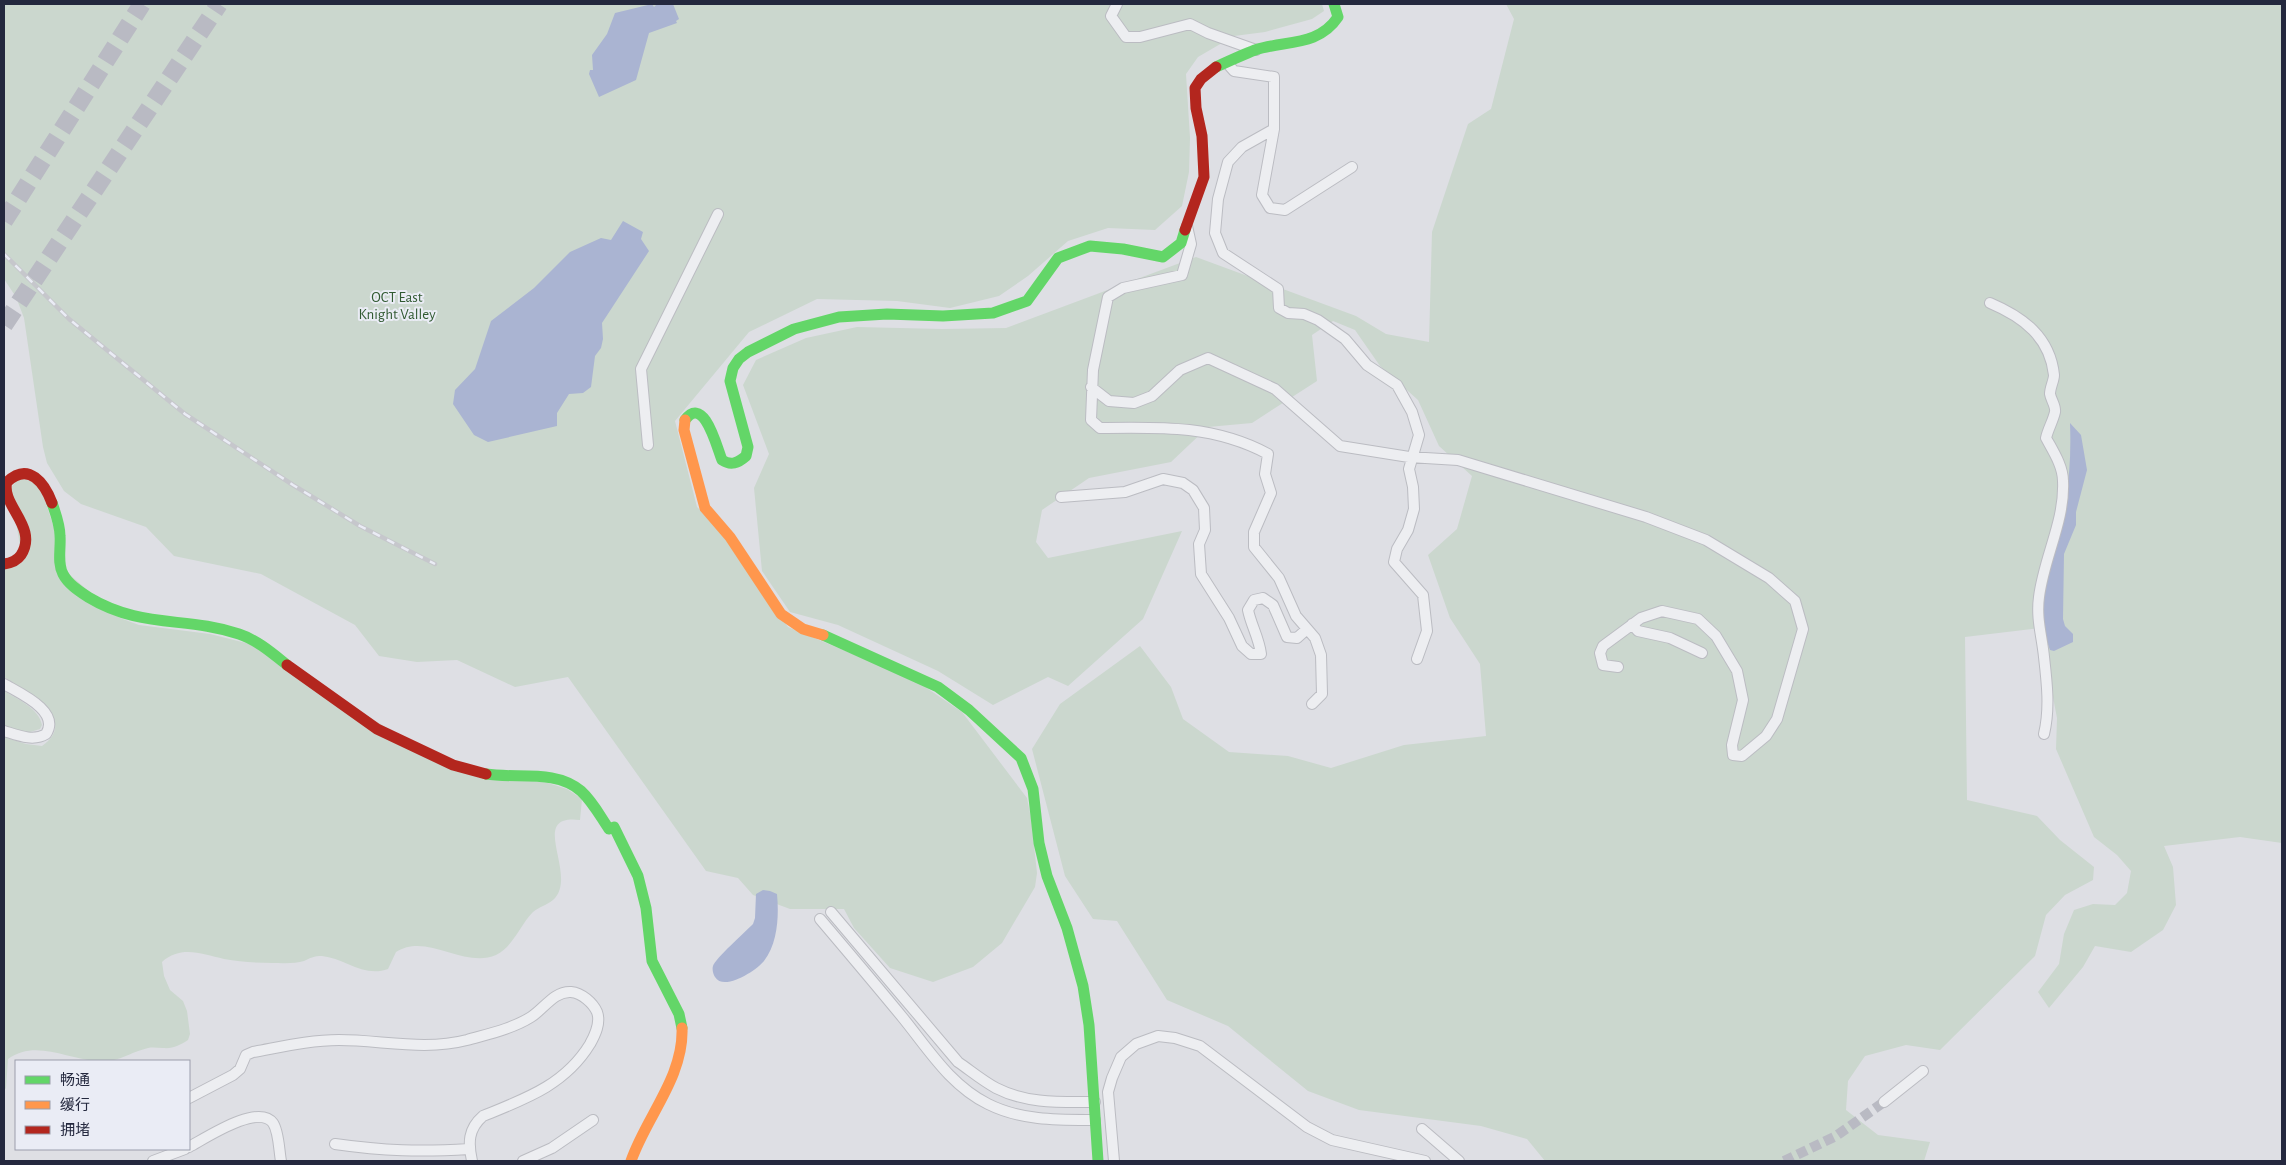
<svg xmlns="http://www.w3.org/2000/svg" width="2286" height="1165" font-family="'Alegreya Sans','Noto Sans SC',sans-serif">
<rect width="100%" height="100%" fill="#dedfe4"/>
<path fill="#cbd7ce" d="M 4,4 L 1322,4 L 1324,11 L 1312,19 L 1265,32 L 1234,36 L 1198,57 L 1186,74 L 1190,138 L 1189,172 L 1182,206 L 1155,230 L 1108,228 L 1068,241 L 1028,276 L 999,296 L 950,308 L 897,301 L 817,299 L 749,332 L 675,421 L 697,507 L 714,523 L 788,627 L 915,680 L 962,712 L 1027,798 L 1031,818 L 1037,873 L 1035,887 L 1002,943 L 973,967 L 933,982 L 890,968 L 854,928 L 844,909 L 790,909 L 753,895 L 738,878 L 706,871 L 568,677 L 515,687 L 457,660 L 417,662 L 379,656 L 355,625 L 261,574 L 174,556 L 146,527 L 81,504 L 64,491 L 47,463 L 43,447 L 24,318 L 16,297 L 4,279 Z
M 1506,4 L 2282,4 L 2282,843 L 2240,837 L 2164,846 L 2173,867 L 2176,905 L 2163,930 L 2131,952 L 2095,946 L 2083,967 L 2049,1008 L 2038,992 L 2059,964 L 2064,934 L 2074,910 L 2093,904 L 2115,905 L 2127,893 L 2131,871 L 2117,855 L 2094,837 L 2056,749 L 2057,718 L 2051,687 L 2050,666 L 2041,628 L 1965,637 L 1967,800 L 2037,816 L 2060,840 L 2094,867 L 2093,880 L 2065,895 L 2046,915 L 2035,956 L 1940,1050 L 1906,1045 L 1865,1056 L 1848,1081 L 1846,1110 L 1878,1135 L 1930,1142 L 1924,1161 L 1545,1161 L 1527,1139 L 1481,1126 L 1359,1110 L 1308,1091 L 1228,1026 L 1167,1000 L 1117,921 L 1093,919 L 1065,876 L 1032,749 L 1060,704 L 1140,646 L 1171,687 L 1183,719 L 1229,752 L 1288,756 L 1331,768 L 1404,745 L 1486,736 L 1480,664 L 1450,618 L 1428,555 L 1457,529 L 1472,476 L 1439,446 L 1418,400 L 1380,366 L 1355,330 L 1333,321 L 1312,335 L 1317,381 L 1252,423 L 1208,427 L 1171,462 L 1089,478 L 1042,510 L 1036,542 L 1048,558 L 1182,531 L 1143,619 L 1068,686 L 1048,677 L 993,705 L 938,671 L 838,625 L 790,612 L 762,571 L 754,488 L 769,454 L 743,385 L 756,360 L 806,338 L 857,327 L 942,329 L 1006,328 L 1196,257 L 1356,316 L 1386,334 L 1429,342 L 1432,232 L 1468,124 L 1491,109 L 1514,19 Z
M 19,477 L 40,485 L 54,528 L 56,563 L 120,618 L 139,625 L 210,634 L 250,644 L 459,772 L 548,783 L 567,789 L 582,799 L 580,820 C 526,813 580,876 553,900 C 547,905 539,907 533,912 C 520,925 513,947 496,955 C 464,969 427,932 396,952 L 388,969 C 364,978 344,958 322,956 C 314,956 310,958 304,961 C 295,964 282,963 273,963 C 256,963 240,962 224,959 C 202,954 181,945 162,962 L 164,976 L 170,990 L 183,1001 L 187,1011 L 190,1034 L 188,1040 C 180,1045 173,1049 163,1048 C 158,1048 153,1047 148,1048 C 127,1053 120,1063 97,1061 C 67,1059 35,1039 8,1059 L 6,1088 L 4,1091 L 4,737 L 26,744 L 42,746 C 80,719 26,691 4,677 L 4,570 L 23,562 L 10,489 Z
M 4,691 C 17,699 39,708 42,725 L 40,729 L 27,733 L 4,726 Z"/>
<path fill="#aab4d2" d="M 652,4 L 654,7 L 657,4 L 673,4 L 679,19 L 676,21 L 677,23 L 649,33 L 636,80 L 599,97 L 589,74 L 590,70 L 593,70 L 592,55 L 607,34 L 615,13 Z
M 623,221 L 643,232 L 641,239 L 649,251 L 602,323 L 603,339 L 601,348 L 595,356 L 591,387 L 583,393 L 569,394 L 557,413 L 557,426 L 488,442 L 474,435 L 453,404 L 455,390 L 475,369 L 491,321 L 534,288 L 570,252 L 601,238 L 611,240 Z
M 2070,423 L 2081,435 L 2087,470 L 2076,512 L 2076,525 L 2064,554 L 2063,619 L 2065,626 L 2073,634 L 2073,642 L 2054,651 L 2050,650 C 2031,601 2056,552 2065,503 C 2070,476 2071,450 2070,423 Z
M 763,890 L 770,891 L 777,894 C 779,915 778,943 764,961 C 757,970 724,992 715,977 C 713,974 712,969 713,966 C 715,959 745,932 753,924 L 755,918 L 756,894 Z"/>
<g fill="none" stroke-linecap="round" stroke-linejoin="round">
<path stroke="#b9bac3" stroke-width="10" stroke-dasharray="10 5" stroke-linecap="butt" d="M 1784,1161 L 1836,1136 L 1884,1102"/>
<path stroke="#b9bac3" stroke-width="18" stroke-dasharray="18 9" stroke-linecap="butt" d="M 4,221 L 142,4
M 4,325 L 219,4"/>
<g stroke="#bbbcc2" stroke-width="12">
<path id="street" d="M 1117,4 L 1111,16 L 1126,37 L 1140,37 L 1190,24 L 1208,33 L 1256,50
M 1227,63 L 1234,71 L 1274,77 L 1274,129 L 1242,147 L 1228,162 L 1218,199 L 1215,233 L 1223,253 L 1278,289 L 1279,308 L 1288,313 L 1304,314 L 1318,320 L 1345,339 L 1367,365 L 1397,385 L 1412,412 L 1419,435 L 1409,469 L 1413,487 L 1414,509 L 1408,530 L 1397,549 L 1394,562 L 1423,595 L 1427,631 L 1417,659
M 1274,129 L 1262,195 L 1270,208 L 1285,210 L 1352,167
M 1187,226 L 1191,244 L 1182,275 L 1123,288 L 1108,297 L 1093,370 L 1091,420 L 1100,428 C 1160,427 1214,425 1268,454 L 1265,474 L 1271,493 L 1254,532 L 1254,547 L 1279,578 L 1296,616 L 1315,638 L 1321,655 L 1322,694 L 1312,704
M 1990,303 C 2023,317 2050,337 2054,375 C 2054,381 2050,387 2050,394 C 2051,400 2056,406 2055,412 C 2053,421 2048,429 2046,438 C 2053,451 2063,466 2063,481 C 2065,521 2044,557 2039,597 C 2036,619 2042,636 2044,657 C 2047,683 2050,709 2044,734
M 1091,387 L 1109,401 L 1134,403 L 1152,396 L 1180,370 L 1208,358 L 1275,389 L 1340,446 L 1409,457 L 1458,460 L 1646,517 L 1706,540 L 1769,578 L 1795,601 L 1803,629 L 1777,719 L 1766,736 L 1742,756 L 1733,755 L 1732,745 L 1743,700 L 1737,671 L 1716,636 L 1698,619 L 1662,611 L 1641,618 L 1603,646 L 1600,653 L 1603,665 L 1618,667
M 648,445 L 641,369 L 718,214
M 1061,497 L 1125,492 L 1163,479 L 1183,483 L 1193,490 L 1204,508 L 1205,530 L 1199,544 L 1201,574 L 1229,618 L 1242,646 L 1251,654 L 1261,654 C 1259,638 1251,625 1248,610 L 1254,600 L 1263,598 L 1273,605 L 1287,637 L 1297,638 L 1307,629
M 1632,624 L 1638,631 L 1670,638 L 1702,653
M 4,684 C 19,693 61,711 46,734 C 33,742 17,735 4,731
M 831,912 L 958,1062 C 971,1071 983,1081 996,1088 C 1027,1104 1061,1102 1095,1102
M 820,919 C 848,952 876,985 903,1018 C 929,1050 950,1085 988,1104 C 1022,1121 1059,1120 1095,1120
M 189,1098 L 233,1075 L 240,1069 L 246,1055 L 253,1052 C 281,1047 310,1040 339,1040 C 381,1040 425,1051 467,1040 C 488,1034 512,1029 531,1017 C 544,1009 554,991 571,992 C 582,993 593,1003 597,1012 C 601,1023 595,1035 590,1044 C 565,1085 525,1099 483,1116 C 468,1129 468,1143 472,1161
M 1884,1102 L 1923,1071
M 1422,1129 L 1459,1161
M 335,1144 C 384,1151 421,1152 469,1149
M 189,1147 C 206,1138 258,1103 273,1123 C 279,1132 279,1151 281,1161
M 153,1161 L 185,1149
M 523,1161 L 552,1148 L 593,1120
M 1114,1161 L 1108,1092 L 1112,1078 L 1121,1057 L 1136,1044 L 1158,1036 L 1175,1038 L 1200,1046 L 1307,1127 L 1332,1140 L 1425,1161"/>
</g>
<use href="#street" stroke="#edeef1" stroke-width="10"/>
<path stroke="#63d668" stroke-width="11" d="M 1216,67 C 1229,61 1242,55 1255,50 C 1285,40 1318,47 1338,17 L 1334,4
M 685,420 C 704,394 717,448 722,460 C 731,466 738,463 746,456 L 748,447 L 730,381 L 733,368 L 739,359 L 748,352 L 794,329 L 839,317 L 887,314 L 943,316 L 993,313 L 1027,301 L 1058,258 L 1090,246 L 1123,249 L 1163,257 L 1181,243 L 1185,230
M 52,503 C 56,514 60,525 60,536 C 61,549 57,563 63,574 C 68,584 79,591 88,597 C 141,629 185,616 239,634 C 257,640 272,653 287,665
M 823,635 L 938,687 L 969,710 L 1021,758 L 1033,789 L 1039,843 L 1047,876 L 1067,928 L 1083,986 L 1089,1025 L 1098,1161
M 486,774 C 517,779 556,769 581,791 C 593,802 600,816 609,829 L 614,827 L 638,876 L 646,908 L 652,961 L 679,1014 L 682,1028"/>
<path stroke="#ff974d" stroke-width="11" d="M 685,420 L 684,430 L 705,508 L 730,537 L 781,614 L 803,629 L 823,635
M 631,1161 C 646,1117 684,1077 682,1028"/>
<path stroke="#b3261e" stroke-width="11" d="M 1185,230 L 1204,177 L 1202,136 L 1196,108 L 1195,88 L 1201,79 L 1216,67
M 4,564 C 11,563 17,561 21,555 C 39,527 0,505 7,482 C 29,461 45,484 52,503
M 287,665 L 377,729 L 453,765 L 486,774"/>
<g stroke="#c6c7cc" stroke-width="4.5">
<path id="rail" d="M 4,254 L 69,319 L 185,414 L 293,485 L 360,526 L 435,564"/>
</g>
<use href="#rail" stroke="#eaecf5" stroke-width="2.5" stroke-dasharray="8" stroke-linecap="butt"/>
</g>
<g text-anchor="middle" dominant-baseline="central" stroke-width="4" stroke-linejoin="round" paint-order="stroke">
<g font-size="15" fill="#315a32" stroke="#eaecf5">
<text x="397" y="297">OCT East<tspan x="397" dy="17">Knight Valley</tspan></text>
</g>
</g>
<rect width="2286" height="1165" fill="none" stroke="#24283e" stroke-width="10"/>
<rect x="15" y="1060" width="175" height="90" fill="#eaecf5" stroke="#9b9eac"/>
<rect x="25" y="1076" width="25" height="8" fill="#63d668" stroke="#9b9eac"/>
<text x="60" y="1085" font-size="15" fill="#24283e">畅通</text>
<rect x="25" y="1101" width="25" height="8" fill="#ff974d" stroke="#9b9eac"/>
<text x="60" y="1110" font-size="15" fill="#24283e">缓行</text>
<rect x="25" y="1126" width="25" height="8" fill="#b3261e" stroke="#9b9eac"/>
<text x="60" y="1135" font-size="15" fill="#24283e">拥堵</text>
</svg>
